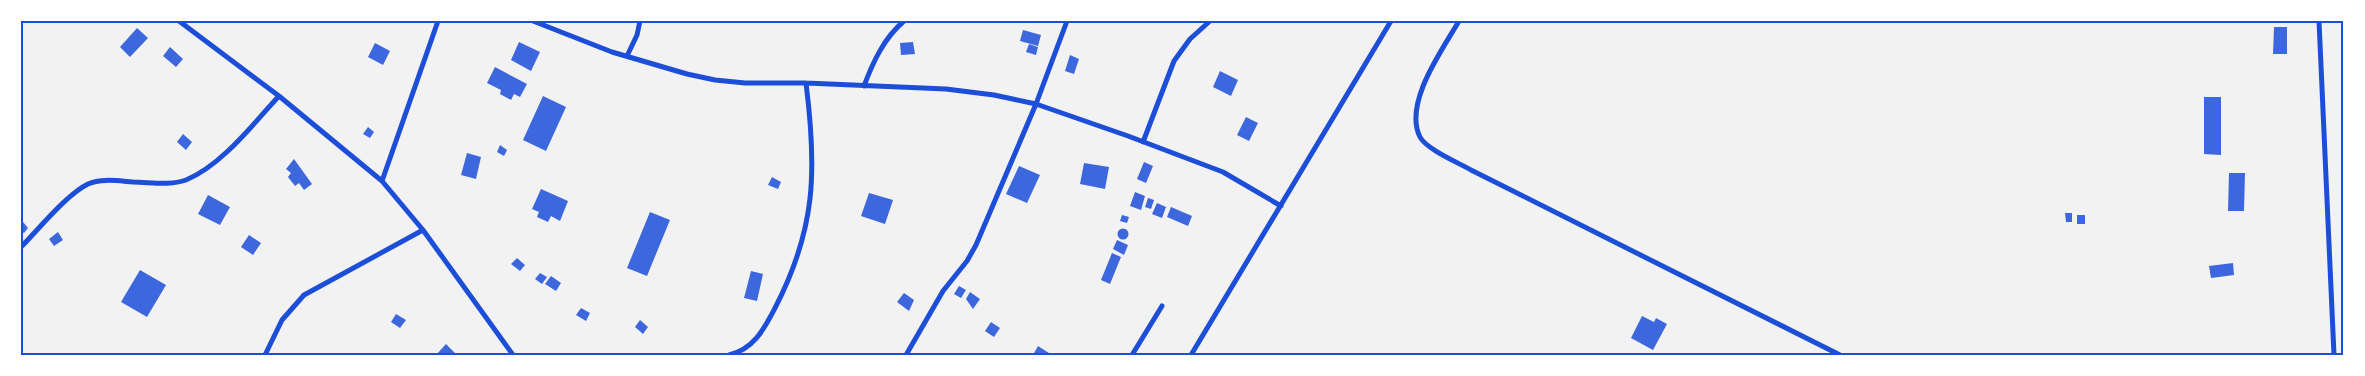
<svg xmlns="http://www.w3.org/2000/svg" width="2365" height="376" font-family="Signika,sans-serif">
<rect width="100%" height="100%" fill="#f2f2f2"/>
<path fill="#3d67dc" d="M 2274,27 L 2287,27 L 2287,54 L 2273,54 Z
M 137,28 L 148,38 L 130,57 L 120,47 Z
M 1023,30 L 1041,35 L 1038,46 L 1020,41 Z
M 519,42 L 540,52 L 531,71 L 511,60 Z
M 913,42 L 915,54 L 901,55 L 900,43 Z
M 375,43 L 390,51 L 383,65 L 368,57 Z
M 1029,44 L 1038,47 L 1036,55 L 1026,52 Z
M 170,47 L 183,59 L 176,67 L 163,56 Z
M 1070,55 L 1079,59 L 1074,74 L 1065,71 Z
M 495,67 L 527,84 L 520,97 L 514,94 L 511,100 L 500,94 L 501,90 L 487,83 Z
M 1220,71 L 1238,80 L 1231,96 L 1213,87 Z
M 543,96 L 566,107 L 546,151 L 523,140 Z
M 2204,97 L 2221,97 L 2221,155 L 2204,154 Z
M 1246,117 L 1258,123 L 1249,141 L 1237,135 Z
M 368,127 L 374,132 L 370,138 L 363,134 Z
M 183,134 L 192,142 L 186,150 L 177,142 Z
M 500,145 L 507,150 L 504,156 L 497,152 Z
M 467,153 L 481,157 L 476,179 L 461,175 Z
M 294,159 L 312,184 L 304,190 L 299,183 L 295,186 L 288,177 L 291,173 L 286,169 Z
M 1144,162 L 1153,166 L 1146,183 L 1137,179 Z
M 1084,163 L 1109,167 L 1105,189 L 1080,184 Z
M 1019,166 L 1040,175 L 1027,203 L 1006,194 Z
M 2229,173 L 2245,173 L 2244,211 L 2228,211 Z
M 772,177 L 781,182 L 778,189 L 768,185 Z
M 541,189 L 568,201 L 560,221 L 551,216 L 548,222 L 537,217 L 539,212 L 532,209 Z
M 1135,192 L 1145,196 L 1141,210 L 1130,206 Z
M 869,193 L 893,200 L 885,224 L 861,216 Z
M 208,195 L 230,207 L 220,225 L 198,214 Z
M 1148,198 L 1154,200 L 1151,209 L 1145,207 Z
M 1157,203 L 1166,207 L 1162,218 L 1152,214 Z
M 1171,207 L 1192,216 L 1188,226 L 1167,217 Z
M 650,212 L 670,220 L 647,276 L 627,268 Z
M 2065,213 L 2072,213 L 2072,222 L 2066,222 Z
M 1122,215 L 1129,217 L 1127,223 L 1120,221 Z
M 2077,215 L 2085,215 L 2085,224 L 2077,224 Z
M 23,222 L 28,228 L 24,233 L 21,231 Z
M1117.5 234a5.5 5.5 0 1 1 11 0a5.5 5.5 0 1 1-11 0Z
M 58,232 L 63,240 L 54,246 L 49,239 Z
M 249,235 L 261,243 L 253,255 L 241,247 Z
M 1117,240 L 1128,245 L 1124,255 L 1113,249 Z
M 1112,253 L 1121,257 L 1110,284 L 1101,280 Z
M 517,258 L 525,265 L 520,271 L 511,264 Z
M 2233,263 L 2234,275 L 2211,278 L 2209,266 Z
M 140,270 L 166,285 L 147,317 L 121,302 Z
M 751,271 L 763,274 L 757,301 L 744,298 Z
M 540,273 L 547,277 L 542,284 L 535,279 Z
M 551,276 L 561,283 L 556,291 L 545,284 Z
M 959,286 L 966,290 L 961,298 L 954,294 Z
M 970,292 L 980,299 L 973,309 L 966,299 Z
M 904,293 L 914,300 L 909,311 L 897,302 Z
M 581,308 L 590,313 L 586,321 L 576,315 Z
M 396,314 L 406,320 L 400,328 L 391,322 Z
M 1642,316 L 1654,322 L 1656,318 L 1667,324 L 1653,350 L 1631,338 Z
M 640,320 L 648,327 L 643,334 L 635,327 Z
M 991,322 L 1000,328 L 994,337 L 985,331 Z
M 446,344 L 455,353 L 453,355 L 436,355 Z
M 1038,346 L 1052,355 L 1033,355 Z"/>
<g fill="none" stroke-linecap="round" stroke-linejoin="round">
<path stroke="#1d4ed8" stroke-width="5" d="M 179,21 L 279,96 L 382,181 L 423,230 L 513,355
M 533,21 L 612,52 L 687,74 L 715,80 L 745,83 L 806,83 L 946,89 L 994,95 L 1036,104 L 1128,136 L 1223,172 L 1281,206
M 1459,21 C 1443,49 1403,103 1420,137 C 1426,149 1459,163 1471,170 L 1840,355
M 2319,21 L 2334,355
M 627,56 L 637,35 L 640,21
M 864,86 C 873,62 884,38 904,21
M 1143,142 L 1174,61 L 1190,39 L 1210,21
M 382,181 L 438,21
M 21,247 C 38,230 67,194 88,184 C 101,178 119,181 133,182 C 150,182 169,186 186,180 C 222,165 253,124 279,96
M 265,355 L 282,320 L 304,295 L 423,230
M 729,355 C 754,349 764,329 775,308 C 816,229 817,170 806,83
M 906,355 L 943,291 L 967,261 L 976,245 L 1036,104 L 1067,21
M 1132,355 L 1162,306
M 1191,355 L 1391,21"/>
</g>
<rect width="2365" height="376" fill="none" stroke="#ffffff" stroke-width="45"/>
<rect x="22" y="22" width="2320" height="332" fill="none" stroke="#1d4ed8" stroke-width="2"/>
</svg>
